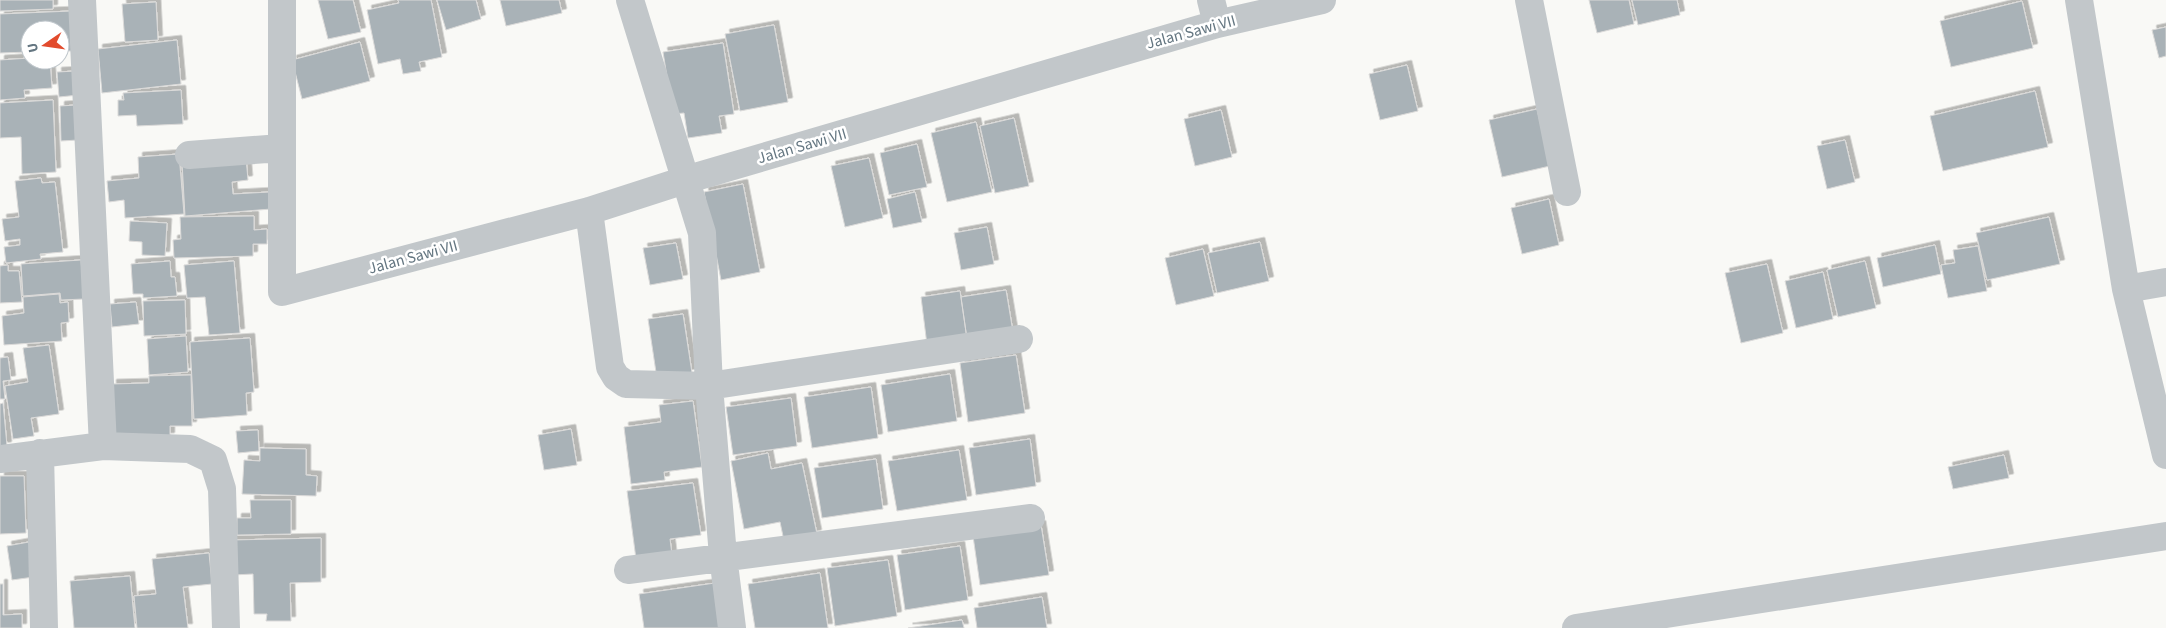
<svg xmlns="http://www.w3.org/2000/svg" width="2166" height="628" font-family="'Source Sans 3',sans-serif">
<defs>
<filter id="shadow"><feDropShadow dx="4.5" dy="-4.5" stdDeviation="0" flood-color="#0004"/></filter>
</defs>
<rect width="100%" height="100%" fill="#f9f9f6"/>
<path fill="#a9b2b7" stroke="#dbdad9" filter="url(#shadow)" d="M 0,0 L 53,0 L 53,9 L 0,11 Z
M 318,0 L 353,0 L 361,32 L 328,39 Z
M 398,0 L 431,0 L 442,57 L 419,62 L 421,71 L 403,74 L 400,59 L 378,64 L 367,10 L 399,3 Z
M 437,0 L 476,0 L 481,19 L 446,30 Z
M 500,0 L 559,0 L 562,13 L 506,26 Z
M 1589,0 L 1629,0 L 1634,24 L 1597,33 Z
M 1632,0 L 1677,0 L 1680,15 L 1638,25 Z
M 2022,1 L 2033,48 L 1951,67 L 1940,21 Z
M 156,2 L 158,40 L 125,42 L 122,4 Z
M 72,11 L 74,51 L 60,51 L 60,30 L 30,30 L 30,52 L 0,53 L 0,14 Z
M 774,25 L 788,102 L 740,111 L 725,34 Z
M 2166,27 L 2166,56 L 2159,58 L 2152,30 Z
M 177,40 L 181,84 L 102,93 L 98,49 Z
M 360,42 L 370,81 L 302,99 L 292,60 Z
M 723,43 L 734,114 L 719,116 L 722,133 L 688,138 L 684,113 L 673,114 L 663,52 Z
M 30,58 L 50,60 L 52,88 L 24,90 L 25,98 L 0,100 L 0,60 Z
M 1407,65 L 1418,111 L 1380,120 L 1369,74 Z
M 77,71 L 79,95 L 59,97 L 57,72 Z
M 181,90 L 183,124 L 137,126 L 136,115 L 118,116 L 118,100 L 124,100 L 123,93 Z
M 2035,91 L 2048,147 L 1943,171 L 1930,116 Z
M 53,100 L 56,172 L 22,174 L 21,137 L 0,138 L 0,103 Z
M 77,105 L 78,140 L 61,141 L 60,106 Z
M 1537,109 L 1550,166 L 1502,177 L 1489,120 Z
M 1221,110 L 1232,157 L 1195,166 L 1184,119 Z
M 1014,118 L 1029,186 L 995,193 L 980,126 Z
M 976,122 L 992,192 L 947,202 L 931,133 Z
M 1845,140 L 1855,182 L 1827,189 L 1817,146 Z
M 917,144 L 927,187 L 889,195 L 880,153 Z
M 179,154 L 184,214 L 125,218 L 124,200 L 109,202 L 107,181 L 139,178 L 138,157 Z
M 246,158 L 248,180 L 232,182 L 233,194 L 270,192 L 271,209 L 185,216 L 182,162 Z
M 869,158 L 883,218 L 845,227 L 831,166 Z
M 41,178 L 42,183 L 55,182 L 63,252 L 40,254 L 41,259 L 6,263 L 4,247 L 20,245 L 20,239 L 5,241 L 2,219 L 19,217 L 15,181 Z
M 743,184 L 760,272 L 721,280 L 704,192 Z
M 915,192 L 922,222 L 893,228 L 887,199 Z
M 1549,199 L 1559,245 L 1522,254 L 1511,208 Z
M 254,216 L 254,230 L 267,229 L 267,244 L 253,244 L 253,256 L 174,258 L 173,240 L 181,239 L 180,217 Z
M 2049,217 L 2060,264 L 1987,280 L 1976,233 Z
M 130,221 L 167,223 L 165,256 L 142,255 L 142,242 L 129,241 Z
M 987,227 L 994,264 L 961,270 L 954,233 Z
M 1260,242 L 1269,281 L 1217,293 L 1208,253 Z
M 676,243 L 683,279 L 650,285 L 643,248 Z
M 1935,245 L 1941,274 L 1883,287 L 1877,258 Z
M 1978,246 L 1987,291 L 1948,298 L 1941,265 L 1955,263 L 1953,250 Z
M 1203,249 L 1214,296 L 1176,305 L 1165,258 Z
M 81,260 L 84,299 L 61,300 L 60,293 L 23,296 L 21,264 Z
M 170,261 L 171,277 L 175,277 L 177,296 L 143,298 L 143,294 L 133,294 L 131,264 Z
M 234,261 L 240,333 L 209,335 L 205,297 L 187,298 L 184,265 Z
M 1865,261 L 1876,308 L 1838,317 L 1827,270 Z
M 1767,264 L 1783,333 L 1741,343 L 1725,273 Z
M 8,265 L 8,271 L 19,271 L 22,302 L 0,303 L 0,266 Z
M 1823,272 L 1833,319 L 1796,328 L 1785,281 Z
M 1006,290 L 1013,332 L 967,339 L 961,297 Z
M 960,291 L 967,339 L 927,345 L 921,297 Z
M 59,294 L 60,303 L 68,302 L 69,322 L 61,323 L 62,341 L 4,345 L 2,316 L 24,313 L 23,297 Z
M 185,300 L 186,334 L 144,336 L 143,301 Z
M 136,302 L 139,324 L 112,327 L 110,304 Z
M 683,314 L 692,373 L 657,379 L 648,319 Z
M 186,336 L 188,372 L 149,375 L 147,339 Z
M 250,338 L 254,392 L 246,393 L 247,415 L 194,419 L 190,342 Z
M 49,345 L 59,414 L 31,418 L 34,436 L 13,439 L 5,386 L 28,382 L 23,348 Z
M 1016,355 L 1025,413 L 968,422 L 960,363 Z
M 8,357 L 11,380 L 3,381 L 5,399 L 0,399 L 0,358 Z
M 950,374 L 957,421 L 888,432 L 881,385 Z
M 191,375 L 192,426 L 170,426 L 170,437 L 114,439 L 112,384 L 149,383 L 149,376 Z
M 871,387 L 878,438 L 812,448 L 804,397 Z
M 791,398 L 797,446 L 733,455 L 726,407 Z
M 693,401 L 702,467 L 664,472 L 665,480 L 631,484 L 624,427 L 661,422 L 659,405 Z
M 3,403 L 7,446 L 0,447 L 0,404 Z
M 571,429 L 577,465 L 544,470 L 538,435 Z
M 258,430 L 259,451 L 238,453 L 236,431 Z
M 1030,439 L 1036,486 L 976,495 L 969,448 Z
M 260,448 L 306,449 L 306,475 L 317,476 L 316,496 L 242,494 L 244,460 L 260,461 Z
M 959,450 L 967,500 L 897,511 L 888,461 Z
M 768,453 L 771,469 L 802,463 L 817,534 L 784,541 L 780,522 L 744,529 L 731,461 Z
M 2004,455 L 2009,478 L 1953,489 L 1948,467 Z
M 876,459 L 883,509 L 822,518 L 814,468 Z
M 0,476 L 24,476 L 26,533 L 0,534 Z
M 693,483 L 701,535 L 670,539 L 672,555 L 636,559 L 627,491 Z
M 250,500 L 291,500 L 291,534 L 237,535 L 237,518 L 251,518 Z
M 1041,525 L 1049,575 L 980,585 L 973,536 Z
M 321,538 L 321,582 L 290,583 L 291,621 L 266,621 L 267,614 L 254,614 L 253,574 L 233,575 L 232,540 Z
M 29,542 L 34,577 L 12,580 L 7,546 Z
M 960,546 L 968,600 L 905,610 L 897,555 Z
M 209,553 L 212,584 L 183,587 L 188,628 L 137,628 L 134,596 L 156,594 L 152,559 Z
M 888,560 L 897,616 L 835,626 L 827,568 Z
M 820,573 L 828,628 L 755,628 L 748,584 Z
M 130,576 L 135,628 L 74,628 L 70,581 Z
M 715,583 L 722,628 L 644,628 L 639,594 Z
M 0,584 L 3,584 L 3,615 L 22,614 L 22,628 L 0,628 Z
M 1042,597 L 1047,628 L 977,628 L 974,608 Z
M 962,620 L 964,628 L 908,628 Z"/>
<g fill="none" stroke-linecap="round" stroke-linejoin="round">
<path stroke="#c2c7ca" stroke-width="28" d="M 82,0 L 103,446
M 282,0 L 282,292 L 589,211 L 685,180 L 1217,24 L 1322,0
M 630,0 L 702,233 L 709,386 L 723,556 L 732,628
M 1211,0 L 1217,24
M 1529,0 L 1567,192
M 2079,0 L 2126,289 L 2166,455
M 189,155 L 281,148
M 589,211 L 610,367 L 616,377 L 626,384 L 709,386 L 1019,339
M 2126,289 L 2166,282
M 40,453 L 44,628
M 0,459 L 103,446 L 190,449 L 213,460 L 222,489 L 226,628
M 628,570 L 1031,518
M 1576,628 L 2166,536"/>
</g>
<g text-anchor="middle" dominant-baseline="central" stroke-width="5" stroke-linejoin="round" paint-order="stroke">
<g font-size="16" fill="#647681" stroke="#fff">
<text transform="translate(1191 32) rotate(-15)">Jalan Sawi VII</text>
<text transform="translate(802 146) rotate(-16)">Jalan Sawi VII</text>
<text transform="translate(413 257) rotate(-15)">Jalan Sawi VII</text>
</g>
</g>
<g transform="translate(45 45) rotate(257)"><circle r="24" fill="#ffffff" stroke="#c1c8cd"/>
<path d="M0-4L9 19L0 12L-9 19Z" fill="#e24b2d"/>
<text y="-8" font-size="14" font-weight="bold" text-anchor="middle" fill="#647681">U</text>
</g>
</svg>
